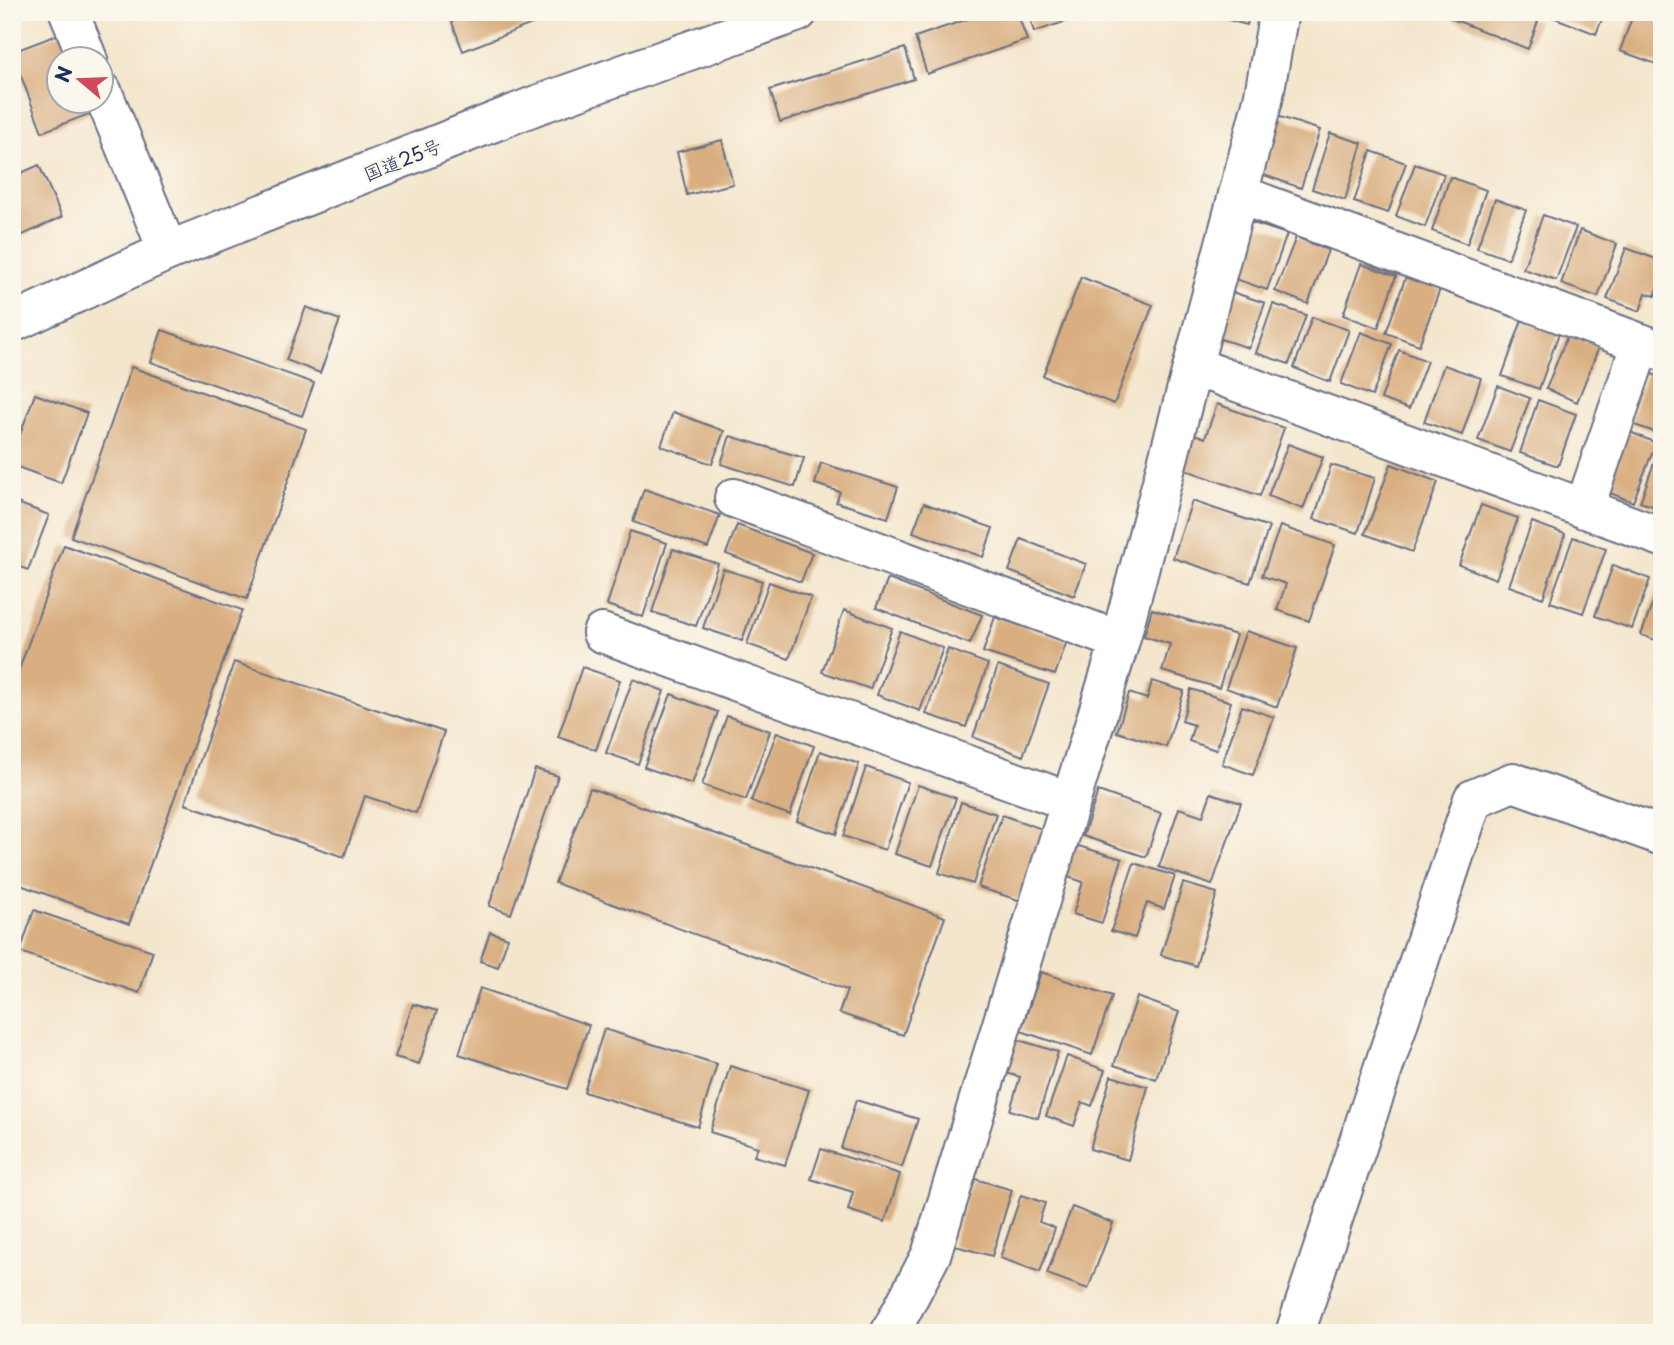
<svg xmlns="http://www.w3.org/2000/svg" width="1674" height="1345" font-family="'Playpen Sans','Klee One',sans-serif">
<rect width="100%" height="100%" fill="#fbf7ec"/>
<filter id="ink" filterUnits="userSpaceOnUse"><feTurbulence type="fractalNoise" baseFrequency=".0143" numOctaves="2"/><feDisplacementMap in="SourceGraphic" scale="14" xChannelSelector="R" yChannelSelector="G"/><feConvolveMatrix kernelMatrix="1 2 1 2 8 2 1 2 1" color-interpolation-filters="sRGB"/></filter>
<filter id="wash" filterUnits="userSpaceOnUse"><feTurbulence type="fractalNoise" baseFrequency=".00686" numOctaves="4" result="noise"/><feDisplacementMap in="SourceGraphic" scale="28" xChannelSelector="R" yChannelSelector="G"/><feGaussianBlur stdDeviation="1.57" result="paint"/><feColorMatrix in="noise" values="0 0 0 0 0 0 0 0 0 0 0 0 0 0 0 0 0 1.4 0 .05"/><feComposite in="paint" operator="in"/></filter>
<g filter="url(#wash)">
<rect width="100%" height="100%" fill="#f4e6cd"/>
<g id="blocks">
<path fill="#d9af81" d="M 448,12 L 533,12 L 537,22 L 463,51 Z
M 989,12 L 1017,12 L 1027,40 L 927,74 L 915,37 Z
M 1028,12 L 1091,12 L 1091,13 L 1034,32 Z
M 1200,12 L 1250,12 L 1247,25 Z
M 1435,12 L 1515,12 L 1538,21 L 1528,49 Z
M 1540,12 L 1605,12 L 1596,34 Z
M 1634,12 L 1662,12 L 1662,66 L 1620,51 Z
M 65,32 L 76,60 L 60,60 L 60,102 L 93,102 L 97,111 L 42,132 L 12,52 Z
M 905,48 L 914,79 L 780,122 L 770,90 Z
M 1277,116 L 1320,130 L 1301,188 L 1258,173 Z
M 1330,133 L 1362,143 L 1345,200 L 1312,189 Z
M 722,140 L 733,184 L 687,195 L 677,152 Z
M 1371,151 L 1406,163 L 1388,213 L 1354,202 Z
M 1415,164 L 1444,174 L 1425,227 L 1396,216 Z
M 39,165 L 62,217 L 12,240 L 12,177 Z
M 1450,177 L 1486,190 L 1467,244 L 1432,231 Z
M 1495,199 L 1526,210 L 1508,259 L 1477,248 Z
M 1543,215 L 1576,227 L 1556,280 L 1523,269 Z
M 1247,221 L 1287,234 L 1267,290 L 1227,276 Z
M 1580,230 L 1617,244 L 1598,297 L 1561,284 Z
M 1296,237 L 1328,250 L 1308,304 L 1275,291 Z
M 1626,248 L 1662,261 L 1662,277 L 1655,296 L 1646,293 L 1640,311 L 1607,299 Z
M 1361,264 L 1396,276 L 1378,328 L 1343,315 Z
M 1406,276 L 1440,289 L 1419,345 L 1386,333 Z
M 1081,277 L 1153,305 L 1114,404 L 1043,376 Z
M 1229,291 L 1265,303 L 1249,348 L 1214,337 Z
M 1273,304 L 1306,315 L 1289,364 L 1256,353 Z
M 306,307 L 340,320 L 320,373 L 286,360 Z
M 1312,317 L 1349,330 L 1330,382 L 1294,368 Z
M 1522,320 L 1559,333 L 1539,389 L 1502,376 Z
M 162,330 L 314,383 L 302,416 L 151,362 Z
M 1361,332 L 1392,344 L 1372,396 L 1341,384 Z
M 1568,334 L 1599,347 L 1577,402 L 1546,389 Z
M 1399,350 L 1427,361 L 1409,409 L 1381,399 Z
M 1444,365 L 1481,378 L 1462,435 L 1424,422 Z
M 131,367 L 306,429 L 247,599 L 71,537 Z
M 1647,372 L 1662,378 L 1660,434 L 1629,423 Z
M 1498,386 L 1530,398 L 1510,452 L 1478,440 Z
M 35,394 L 87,413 L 61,483 L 12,465 L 12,456 Z
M 1538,400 L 1576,414 L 1558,466 L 1520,453 Z
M 1217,404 L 1284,428 L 1260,496 L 1180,468 L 1192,433 L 1205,438 Z
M 673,412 L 724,431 L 712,464 L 661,446 Z
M 1628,431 L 1656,443 L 1633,502 L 1605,491 Z
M 730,436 L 804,458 L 795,487 L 721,464 Z
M 1288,444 L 1323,457 L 1303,509 L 1268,496 Z
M 1660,446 L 1662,447 L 1662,509 L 1640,502 Z
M 821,463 L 898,487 L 888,518 L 836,502 L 840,492 L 815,484 Z
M 1391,464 L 1438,482 L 1412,552 L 1365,534 Z
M 1331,465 L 1375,478 L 1358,533 L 1314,519 Z
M 644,489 L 720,515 L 708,548 L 633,522 Z
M 12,501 L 49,515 L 28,570 L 12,564 Z
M 1192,501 L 1269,527 L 1250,583 L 1173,558 Z
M 924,503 L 993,528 L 983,557 L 913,532 Z
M 1481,505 L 1518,518 L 1496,579 L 1459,565 Z
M 1532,522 L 1565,534 L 1543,598 L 1509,586 Z
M 737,525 L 812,553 L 801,582 L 726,554 Z
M 1280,526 L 1335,545 L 1309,621 L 1277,610 L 1286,584 L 1262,576 Z
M 630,531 L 667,543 L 643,617 L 607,605 Z
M 1573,537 L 1606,549 L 1583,613 L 1550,602 Z
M 1021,539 L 1086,564 L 1074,596 L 1009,571 Z
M 64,545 L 242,610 L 129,924 L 12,882 L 12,689 Z
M 673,549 L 718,564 L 696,626 L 652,612 Z
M 1613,565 L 1650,579 L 1632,629 L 1595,616 Z
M 723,569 L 762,581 L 742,641 L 703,628 Z
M 1662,578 L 1662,642 L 1641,635 Z
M 888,579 L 982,615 L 970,644 L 876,608 Z
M 769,582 L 811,597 L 789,659 L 747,644 Z
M 1152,609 L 1236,635 L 1219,688 L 1162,671 L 1170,644 L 1144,636 Z
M 844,610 L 892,628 L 870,689 L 822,672 Z
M 995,617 L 1067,641 L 1055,675 L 983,652 Z
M 900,631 L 943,648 L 920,711 L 877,695 Z
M 1246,631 L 1297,648 L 1277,707 L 1226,688 Z
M 948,649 L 988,664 L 966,727 L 926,714 Z
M 234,662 L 444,732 L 416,813 L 365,796 L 344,857 L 185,804 Z
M 998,666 L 1049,684 L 1023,756 L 973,737 Z
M 582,667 L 620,680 L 596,750 L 558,737 Z
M 633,679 L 664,691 L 638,764 L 606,753 Z
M 1152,681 L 1184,691 L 1166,747 L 1117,732 L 1129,693 L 1147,699 Z
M 1191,689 L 1231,702 L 1216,750 L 1189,741 L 1194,725 L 1182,721 Z
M 671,694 L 718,712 L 692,784 L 644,767 Z
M 1242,706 L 1274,717 L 1253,775 L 1222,764 Z
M 727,716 L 770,731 L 746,800 L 702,785 Z
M 777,732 L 814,746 L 790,815 L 751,801 Z
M 820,751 L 859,764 L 836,834 L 797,821 Z
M 866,767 L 908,782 L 885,850 L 843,836 Z
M 535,769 L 558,776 L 511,914 L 489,906 Z
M 918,785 L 956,798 L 932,866 L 895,854 Z
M 590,788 L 945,917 L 903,1035 L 839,1013 L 847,990 L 555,883 Z
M 1098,791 L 1161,813 L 1146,857 L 1083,836 Z
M 1211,793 L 1241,803 L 1212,885 L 1159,867 L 1179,808 L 1203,816 Z
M 961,802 L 996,814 L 973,884 L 939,873 Z
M 1002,815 L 1045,830 L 1021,901 L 978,887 Z
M 1075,845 L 1122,859 L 1102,923 L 1073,914 L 1083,882 L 1065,876 Z
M 1134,863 L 1175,876 L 1164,909 L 1147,903 L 1135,938 L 1111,931 Z
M 1183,883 L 1217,893 L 1196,966 L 1161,955 Z
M 34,910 L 153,951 L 139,993 L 20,952 Z
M 490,932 L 508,938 L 498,967 L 480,961 Z
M 1041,972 L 1112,996 L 1092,1055 L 1021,1031 Z
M 480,988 L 589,1025 L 567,1089 L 459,1054 Z
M 1137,997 L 1179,1012 L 1156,1079 L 1114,1065 Z
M 413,1004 L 437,1011 L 419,1064 L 395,1057 Z
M 604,1029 L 717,1064 L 698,1127 L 584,1092 Z
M 1016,1039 L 1058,1052 L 1038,1118 L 1010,1110 L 1020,1077 L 1006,1073 Z
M 1067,1056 L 1105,1070 L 1092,1106 L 1082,1102 L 1074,1126 L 1046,1116 Z
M 730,1066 L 809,1090 L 785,1165 L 754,1156 L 758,1147 L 710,1132 Z
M 1111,1076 L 1148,1087 L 1128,1160 L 1090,1149 Z
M 856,1100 L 918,1119 L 902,1167 L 841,1148 Z
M 821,1149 L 900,1174 L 885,1222 L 848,1210 L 853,1192 L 811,1179 Z
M 972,1178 L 1012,1190 L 992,1256 L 952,1245 Z
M 1021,1195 L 1045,1203 L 1039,1222 L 1055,1228 L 1040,1272 L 1000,1258 Z
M 1072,1207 L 1113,1223 L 1088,1289 L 1047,1274 Z"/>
</g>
</g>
<g filter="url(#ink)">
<use href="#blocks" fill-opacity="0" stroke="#676f85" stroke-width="2"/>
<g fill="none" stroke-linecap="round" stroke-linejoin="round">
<g stroke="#676f85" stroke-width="42">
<path id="minor" d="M 69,12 L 88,60
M 102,91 L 168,251
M 1238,194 L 1662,351
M 1193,366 L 1662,537
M 734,498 L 1120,641
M 1584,509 L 1641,343
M 602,633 L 1071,802
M 890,1333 L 931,1255 L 1120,641 L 1263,100 L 1279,12
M 1295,1333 L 1473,799 L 1513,782 L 1662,836"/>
</g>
<g stroke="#676f85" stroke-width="42">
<path id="trunk" d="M 12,323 L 168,251 L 534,106 L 798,12"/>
</g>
<use href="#minor" stroke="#fff" stroke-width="38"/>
<use href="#trunk" stroke="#fff" stroke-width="38"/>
</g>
</g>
<g text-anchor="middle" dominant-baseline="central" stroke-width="6" stroke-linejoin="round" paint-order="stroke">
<g font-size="19" fill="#1b2f5e" stroke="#fbf7ec">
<text transform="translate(402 159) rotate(-22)">国道25号</text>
</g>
</g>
<rect width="1674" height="1345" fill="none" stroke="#fbf7ec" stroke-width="42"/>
<g transform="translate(80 80) rotate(289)"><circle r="33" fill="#fbf7ec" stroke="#a1a7b3" stroke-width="2"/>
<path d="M0-5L12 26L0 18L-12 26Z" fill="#d1495b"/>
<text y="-10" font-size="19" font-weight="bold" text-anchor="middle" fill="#1b2f5e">N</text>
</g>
</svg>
